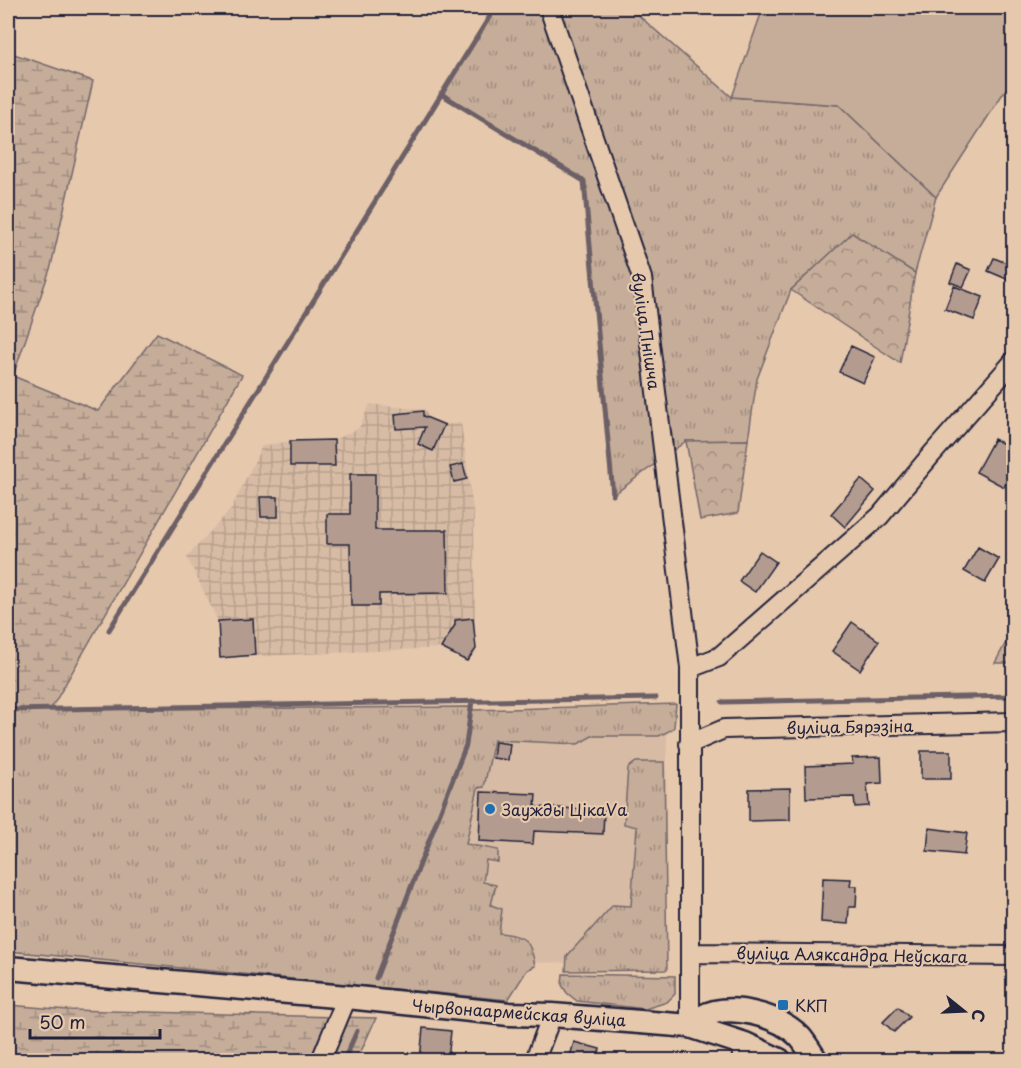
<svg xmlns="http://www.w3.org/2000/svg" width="1021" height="1068" font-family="'Playpen Sans',sans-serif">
<defs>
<pattern id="industrial-grid" width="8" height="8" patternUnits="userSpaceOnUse" patternTransform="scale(1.5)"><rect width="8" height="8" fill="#d7bba4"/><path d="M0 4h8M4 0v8" fill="none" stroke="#b8a08e"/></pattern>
<pattern id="grass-tufts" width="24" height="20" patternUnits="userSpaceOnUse" patternTransform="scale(1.5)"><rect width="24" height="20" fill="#c6ad9a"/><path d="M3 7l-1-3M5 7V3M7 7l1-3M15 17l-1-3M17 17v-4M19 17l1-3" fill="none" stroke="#a08c7f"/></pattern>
<pattern id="forest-crowns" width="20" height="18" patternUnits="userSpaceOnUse" patternTransform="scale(1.5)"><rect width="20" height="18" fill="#c6ad9a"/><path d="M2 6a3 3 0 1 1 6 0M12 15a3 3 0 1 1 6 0" fill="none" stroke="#a08c7f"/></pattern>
<pattern id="wetland-marsh" width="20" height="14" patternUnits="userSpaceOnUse" patternTransform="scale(1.5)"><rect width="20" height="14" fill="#c6ad9a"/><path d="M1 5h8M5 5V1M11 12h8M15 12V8" fill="none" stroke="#a08c7f"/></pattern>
</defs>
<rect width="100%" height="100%" fill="#e6c8ad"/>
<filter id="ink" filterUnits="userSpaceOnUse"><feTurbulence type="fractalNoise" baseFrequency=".0167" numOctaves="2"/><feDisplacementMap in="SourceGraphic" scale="12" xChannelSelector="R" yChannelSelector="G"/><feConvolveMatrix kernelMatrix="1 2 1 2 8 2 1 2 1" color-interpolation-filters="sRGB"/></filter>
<g filter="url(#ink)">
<path fill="#d7bba4" d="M 667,726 L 664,963 L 442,962 L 490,727 Z"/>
<path fill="url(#industrial-grid)" d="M 370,404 L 425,410 L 429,418 L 444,425 L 461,423 L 474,516 L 475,649 L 467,661 L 441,648 L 220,658 L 218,621 L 187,557 L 231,509 L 262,446 L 290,441 L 334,440 L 359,428 Z"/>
<path fill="url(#grass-tufts)" stroke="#74686a" stroke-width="1.5" d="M 495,8 L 630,8 L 732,97 L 839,105 L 936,197 L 915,273 L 852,234 L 791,290 L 757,379 L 748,440 L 686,441 L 613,495 L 584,181 L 441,94 Z
M 676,704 L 674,727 L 671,730 L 659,736 L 592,736 L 578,744 L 494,740 L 484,787 L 478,788 L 466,844 L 498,850 L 498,862 L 486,860 L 483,882 L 496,885 L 491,905 L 502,909 L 499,933 C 525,935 531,940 535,966 L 527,970 L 508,1000 L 8,951 L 8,710 L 471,707 L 474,710 Z
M 636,762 L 664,762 L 667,970 L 566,971 L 567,956 L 613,905 L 631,906 L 637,827 L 624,824 L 628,768 Z
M 563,974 L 675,976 L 675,994 L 667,1002 L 645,1009 L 577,1001 L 567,993 L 562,985 Z"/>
<path fill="url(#forest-crowns)" stroke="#74686a" stroke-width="1.5" d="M 852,233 L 915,273 L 900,363 L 791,290 Z
M 748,440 L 738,513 L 700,520 L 686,441 Z"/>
<path fill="url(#wetland-marsh)" stroke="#74686a" stroke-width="1.5" d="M 8,52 L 93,81 L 51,266 L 13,376 L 98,411 L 157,333 L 242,375 L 51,709 L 8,710 Z
M 8,1005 L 68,1010 L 376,1018 L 357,1060 L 8,1060 Z"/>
<path fill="#c6ad9a" stroke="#74686a" stroke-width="1.5" d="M 763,8 L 1013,8 L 1013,78 L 936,197 L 839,105 L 732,97 Z
M 1013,629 L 1013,663 L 995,663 Z"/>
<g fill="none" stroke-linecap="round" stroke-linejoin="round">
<path stroke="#6c6066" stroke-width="5" d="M 441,94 L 584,181 L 613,495
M 109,630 L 495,8
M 722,702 L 1014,696
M 8,710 L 656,698
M 376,978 L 466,745 L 472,701
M 344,1060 L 357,1031"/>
</g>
<path fill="#b39c8f" stroke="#22223b" stroke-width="1.5" d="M 994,258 L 1014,266 L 1014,282 L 988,271 Z
M 957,264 L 971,270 L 963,287 L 950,282 Z
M 954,286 L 983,297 L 974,320 L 945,309 Z
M 851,346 L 875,357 L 863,383 L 839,372 Z
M 423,411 L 423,416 L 445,425 L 444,425 L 433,451 L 418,444 L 425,427 L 396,429 L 395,414 Z
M 994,439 L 1014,449 L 1014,468 L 1004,487 L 976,472 Z
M 334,440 L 335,466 L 290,466 L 290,441 Z
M 463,464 L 467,479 L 454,482 L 450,467 Z
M 350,474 L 375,474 L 375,530 L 447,530 L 448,593 L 379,594 L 379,606 L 351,606 L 350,544 L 327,544 L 327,514 L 350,514 Z
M 861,479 L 875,491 L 845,527 L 831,514 Z
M 260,497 L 278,497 L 278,517 L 261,517 Z
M 978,547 L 999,559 L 985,583 L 964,571 Z
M 760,551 L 776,562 L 755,592 L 739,581 Z
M 473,618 L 476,649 L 467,661 L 441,648 L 455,625 L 455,620 Z
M 253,619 L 255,655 L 220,658 L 218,621 Z
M 852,622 L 879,641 L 860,670 L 832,651 Z
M 495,742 L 510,744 L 508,760 L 493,758 Z
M 921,751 L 951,751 L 951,779 L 921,779 Z
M 881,757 L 882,783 L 867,784 L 869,806 L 855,807 L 854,797 L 806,798 L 805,766 L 853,764 L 852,758 Z
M 790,788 L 790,820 L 749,821 L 749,789 Z
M 481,792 L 536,794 L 535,807 L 604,810 L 603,834 L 534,831 L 533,844 L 479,841 Z
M 929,828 L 967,833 L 964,855 L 927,851 Z
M 823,878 L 851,879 L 850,886 L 857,886 L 856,907 L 849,907 L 848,924 L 821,922 Z
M 898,1007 L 909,1017 L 894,1032 L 883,1022 Z
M 423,1028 L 451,1031 L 448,1060 L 420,1060 Z
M 574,1042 L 600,1049 L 597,1060 L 569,1060 Z"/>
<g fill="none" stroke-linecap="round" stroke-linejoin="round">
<g stroke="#22223b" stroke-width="22">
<path id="minor" d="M 549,8 L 642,278 L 690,668
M 689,744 L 724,729 L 1014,722
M 690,953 L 1014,956
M 690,1026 L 690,668 L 719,657 L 880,516 L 932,454 L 1000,377 L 1014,361
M 321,1060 L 347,997
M 535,1060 L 552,1015
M 741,1060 L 745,1044"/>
</g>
<g stroke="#22223b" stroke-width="27">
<path id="major" d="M 8,968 L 347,997 L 509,1014 L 552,1015 L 690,1026 L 745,1044 L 779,1060
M 690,1026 C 694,1023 698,1019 702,1017 C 729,1002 779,1015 800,1037 C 806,1044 811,1053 816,1060"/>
</g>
<use href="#minor" stroke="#e6c8ad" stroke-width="18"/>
<use href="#major" stroke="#e6c8ad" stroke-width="22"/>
</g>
</g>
<g fill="#1f6fb2" stroke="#e6c8ad" stroke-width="2">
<circle cx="490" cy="809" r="6"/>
<rect x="777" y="999" width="12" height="12" rx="3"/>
</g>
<g text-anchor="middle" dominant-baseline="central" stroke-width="4.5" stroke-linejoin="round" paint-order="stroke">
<g font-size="16" fill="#22223b" stroke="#e6c8ad">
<text transform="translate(647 331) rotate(82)">вуліца Пнішча</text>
<text transform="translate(850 726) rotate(-1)">вуліца Бярэзіна</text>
<text transform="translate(852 954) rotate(1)">вуліца Аляксандра Неўскага</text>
<text transform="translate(519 1012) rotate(4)">Чырвонаармейская вуліца</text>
</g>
<g font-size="16" fill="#22223b" stroke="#e6c8ad" text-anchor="start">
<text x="502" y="809">Заужды ЦікаVа</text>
<text x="795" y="1005">ККП</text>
</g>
</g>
<rect width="1021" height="1068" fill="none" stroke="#e6c8ad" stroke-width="30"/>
<rect x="15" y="15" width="991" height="1038" fill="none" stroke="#22223b" stroke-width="2" filter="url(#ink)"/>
<g transform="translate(964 1011) rotate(108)" stroke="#e6c8ad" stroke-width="4.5" paint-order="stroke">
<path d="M0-4.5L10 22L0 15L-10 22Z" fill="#22223b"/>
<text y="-9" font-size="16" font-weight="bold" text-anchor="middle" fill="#22223b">С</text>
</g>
<path d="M30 1029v9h130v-9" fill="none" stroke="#22223b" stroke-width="3"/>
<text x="39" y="1029" font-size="18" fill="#22223b" stroke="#e6c8ad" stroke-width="4.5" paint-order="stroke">50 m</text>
</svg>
